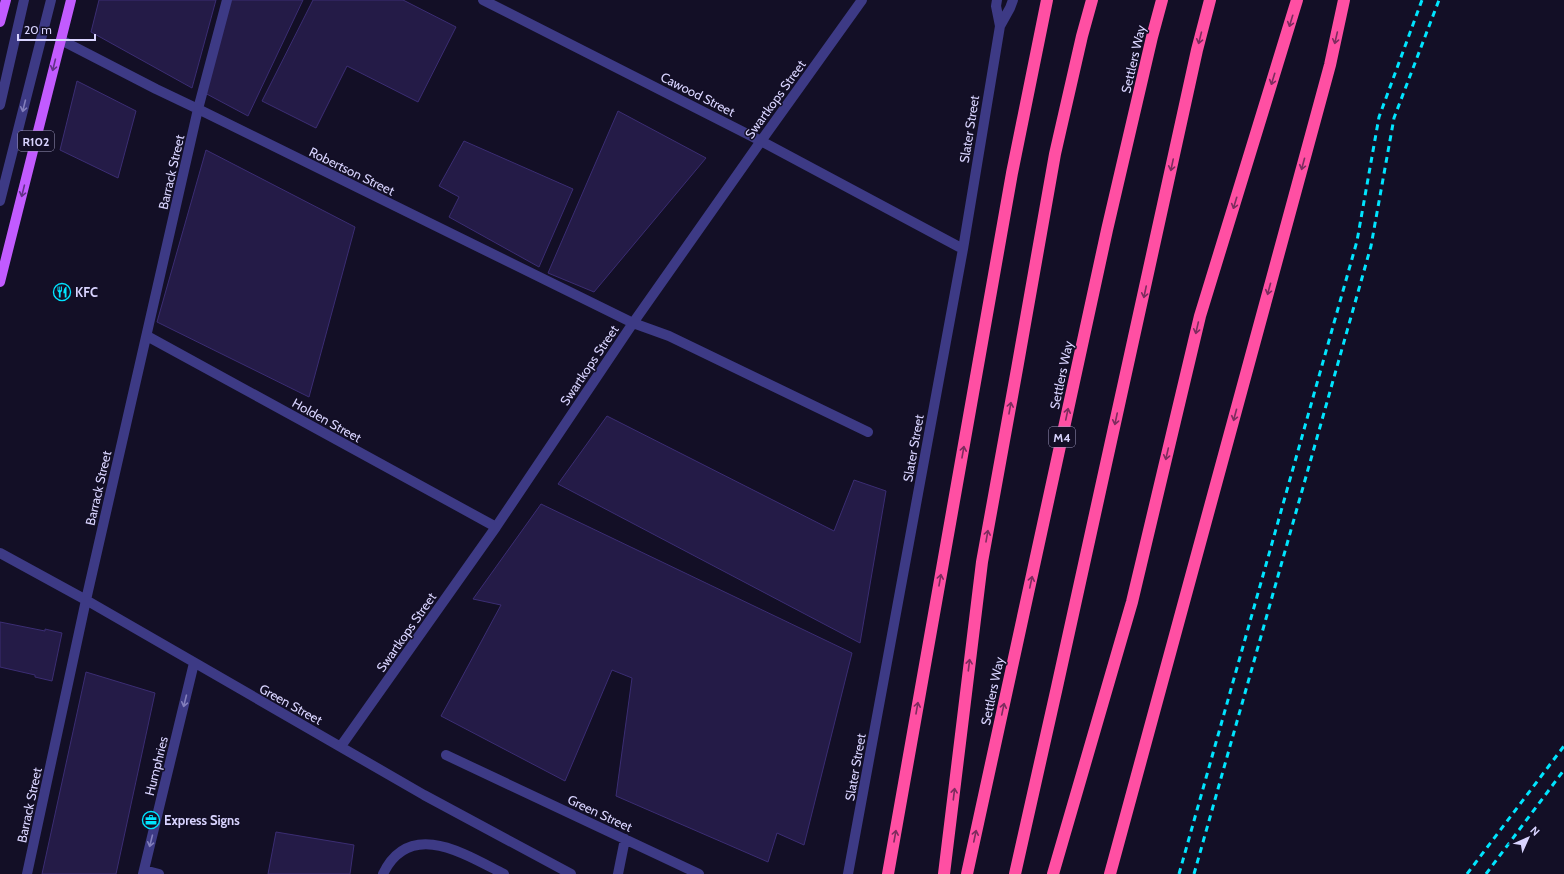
<svg xmlns="http://www.w3.org/2000/svg" width="1564" height="874" font-family="Cabin,sans-serif">
<rect width="100%" height="100%" fill="#130f26"/>
<path fill="#241b47" stroke="#3b2d73" d="M 99,0 L 216,0 L 192,88 L 91,32 Z
M 229,0 L 303,0 L 248,116 L 203,92 Z
M 313,0 L 403,0 L 456,27 L 418,102 L 347,66 L 316,128 L 262,101 Z
M 77,81 L 136,111 L 118,178 L 60,150 Z
M 618,111 L 706,158 L 594,292 L 548,273 Z
M 464,141 L 573,189 L 539,267 L 449,217 L 459,197 L 439,186 Z
M 206,150 L 355,227 L 309,397 L 157,322 Z
M 607,416 L 834,531 L 854,480 L 886,491 L 860,643 L 558,484 Z
M 541,504 L 852,653 L 804,845 L 777,833 L 768,862 L 616,796 L 632,678 L 612,670 L 565,781 L 441,716 L 501,605 L 473,599 Z
M 0,622 L 45,631 L 45,629 L 62,633 L 52,681 L 35,677 L 35,675 L 0,667 Z
M 86,672 L 155,693 L 116,874 L 42,874 Z
M 276,832 L 354,845 L 350,874 L 268,874 Z"/>
<g fill="none" stroke-linecap="round" stroke-linejoin="round">
<path stroke="#3d3a85" stroke-width="10" d="M 483,0 L 761,141 L 963,249
M 997,0 L 996,6 L 1000,26
M 61,40 L 156,89 L 198,109 L 633,323 L 669,336 L 868,432
M 0,105 L 24,0
M 0,201 L 51,0
M 147,336 L 496,527
M 0,553 L 86,600 L 424,795 L 571,874
M 341,746 L 496,527 L 633,323 L 761,141 L 862,0
M 446,755 L 699,874
M 144,870 L 159,874
M 27,874 L 86,600 L 198,109 L 227,0
M 143,874 L 194,663
M 383,874 C 410,818 466,855 504,874
M 618,874 L 625,839
M 848,874 L 963,249 L 1000,26 L 1010,8 L 1013,0"/>
<path stroke="#c25bff" stroke-width="10" d="M 0,22 L 6,0
M 0,282 L 71,0"/>
<path stroke="#ff4fa3" stroke-width="12" d="M 888,874 L 1012,173 L 1047,0
M 944,874 L 982,562 L 1017,369 L 1055,154 L 1082,36 L 1092,0
M 967,874 L 1107,230 L 1152,37 L 1162,0
M 1015,874 L 1057,687 L 1197,50 L 1210,0
M 1053,874 L 1132,602 L 1200,316 L 1297,0
M 1110,874 L 1330,65 L 1344,0"/>
<path stroke="#00e5ff" stroke-width="3" stroke-dasharray="6 5" stroke-linecap="butt" d="M 1179,874 L 1357,241 L 1379,117 L 1422,0
M 1194,874 L 1371,246 L 1394,118 L 1439,0
M 1467,874 L 1564,746
M 1486,874 L 1564,770"/>
</g>
<defs><path id="oneway-shaft" d="M-6 0H5M1.5-3L5.5 0L1.5 3" fill="none" stroke-width="1.6" stroke-linecap="round" stroke-linejoin="round"/></defs>
<g stroke="#7d2c5e">
<use href="#oneway-shaft" transform="translate(1291 21) rotate(107)"/>
<use href="#oneway-shaft" transform="translate(1200 38) rotate(104)"/>
<use href="#oneway-shaft" transform="translate(1336 38) rotate(103)"/>
<use href="#oneway-shaft" transform="translate(1273 79) rotate(107)"/>
<use href="#oneway-shaft" transform="translate(1303 164) rotate(105)"/>
<use href="#oneway-shaft" transform="translate(1172 165) rotate(102)"/>
<use href="#oneway-shaft" transform="translate(1235 203) rotate(107)"/>
<use href="#oneway-shaft" transform="translate(1269 289) rotate(105)"/>
<use href="#oneway-shaft" transform="translate(1145 292) rotate(102)"/>
<use href="#oneway-shaft" transform="translate(1197 328) rotate(103)"/>
<use href="#oneway-shaft" transform="translate(1010 408) rotate(-80)"/>
<use href="#oneway-shaft" transform="translate(1067 414) rotate(-78)"/>
<use href="#oneway-shaft" transform="translate(1235 415) rotate(105)"/>
<use href="#oneway-shaft" transform="translate(1116 419) rotate(102)"/>
<use href="#oneway-shaft" transform="translate(963 452) rotate(-80)"/>
<use href="#oneway-shaft" transform="translate(1167 454) rotate(103)"/>
<use href="#oneway-shaft" transform="translate(987 536) rotate(-80)"/>
<use href="#oneway-shaft" transform="translate(940 580) rotate(-80)"/>
<use href="#oneway-shaft" transform="translate(1031 582) rotate(-78)"/>
<use href="#oneway-shaft" transform="translate(969 665) rotate(-83)"/>
<use href="#oneway-shaft" transform="translate(917 708) rotate(-80)"/>
<use href="#oneway-shaft" transform="translate(1003 709) rotate(-78)"/>
<use href="#oneway-shaft" transform="translate(954 794) rotate(-83)"/>
<use href="#oneway-shaft" transform="translate(895 836) rotate(-80)"/>
<use href="#oneway-shaft" transform="translate(975 836) rotate(-78)"/>
</g>
<g stroke="#623188">
<use href="#oneway-shaft" transform="translate(54 65) rotate(104)"/>
<use href="#oneway-shaft" transform="translate(23 191) rotate(104)"/>
</g>
<g stroke="#837fbc">
<use href="#oneway-shaft" transform="translate(24 106) rotate(104)"/>
<use href="#oneway-shaft" transform="translate(185 701) rotate(104)"/>
<use href="#oneway-shaft" transform="translate(151 841) rotate(104)"/>
</g>
<defs>
<g id="restaurant-ring" transform="scale(0.9)"><circle r="9.5" fill="#130f26" stroke="#00e5ff" stroke-width="1.5"/><path d="M-5-6h1v4h1v-4h1v4h1v-4h1v5L-1.5 .5V6h-2V.5L-5-1ZM5-6V6H3V1.5H1.5Q1.5-4 5-6Z" fill="#00e5ff"/></g>
<g id="office-ring" transform="scale(0.9)"><circle r="9.5" fill="#130f26" stroke="#00e5ff" stroke-width="1.5"/><path d="M-6-3h4V-5.5h4V-3h4V5H-6ZM-1-4.5V-3h2v-1.5ZM-6 0V1H6V0Z" fill="#00e5ff"/></g>
</defs>
<g fill-rule="evenodd">
<use href="#restaurant-ring" x="62" y="292"/>
<use href="#office-ring" x="151" y="820"/>
</g>
<g text-anchor="middle" dominant-baseline="central" stroke-width="3" stroke-linejoin="round" paint-order="stroke">
<g fill="#130f26" stroke="#9e99be" stroke-width="1">
<rect x="18" y="131" width="36" height="20" rx="3"/>
<rect x="1049" y="427" width="26" height="20" rx="3"/>
</g>
<g font-size="12" font-weight="bold" fill="#d9d4ff">
<text x="36" y="141">R102</text>
<text x="1062" y="437">M4</text>
</g>
<g font-size="13" fill="#d9d4ff" stroke="#130f26">
<text transform="translate(1133 59) rotate(-77)">Settlers Way</text>
<text transform="translate(698 94) rotate(27)">Cawood Street</text>
<text transform="translate(775 99) rotate(-54)">Swartkops Street</text>
<text transform="translate(969 129) rotate(-81)">Slater Street</text>
<text transform="translate(352 171) rotate(26)">Robertson Street</text>
<text transform="translate(171 172) rotate(-77)">Barrack Street</text>
<text transform="translate(589 365) rotate(-56)">Swartkops Street</text>
<text transform="translate(1061 375) rotate(-78)">Settlers Way</text>
<text transform="translate(327 420) rotate(29)">Holden Street</text>
<text transform="translate(913 448) rotate(-80)">Slater Street</text>
<text transform="translate(98 488) rotate(-77)">Barrack Street</text>
<text transform="translate(406 632) rotate(-55)">Swartkops Street</text>
<text transform="translate(992 691) rotate(-78)">Settlers Way</text>
<text transform="translate(291 704) rotate(29)">Green Street</text>
<text transform="translate(156 766) rotate(-76)">Humphries</text>
<text transform="translate(855 767) rotate(-80)">Slater Street</text>
<text transform="translate(29 805) rotate(-78)">Barrack Street</text>
<text transform="translate(600 813) rotate(25)">Green Street</text>
</g>
<g font-size="13" font-weight="bold" fill="#d9d4ff" stroke="#130f26" text-anchor="start">
<text x="75" y="292">KFC</text>
<text x="164" y="820">Express Signs</text>
</g>
</g>
<g transform="translate(1528 838) rotate(45)" stroke="#130f26" stroke-width="3" paint-order="stroke">
<path d="M0-3L7 15L0 10L-7 15Z" fill="#d9d4ff"/>
<text y="-6" font-size="11" font-weight="bold" text-anchor="middle" fill="#d9d4ff">N</text>
</g>
<path d="M18 34v6h77v-6" fill="none" stroke="#d9d4ff" stroke-width="2"/>
<text x="24" y="34" font-size="12" fill="#d9d4ff" stroke="#130f26" stroke-width="3" paint-order="stroke">20 m</text>
</svg>
